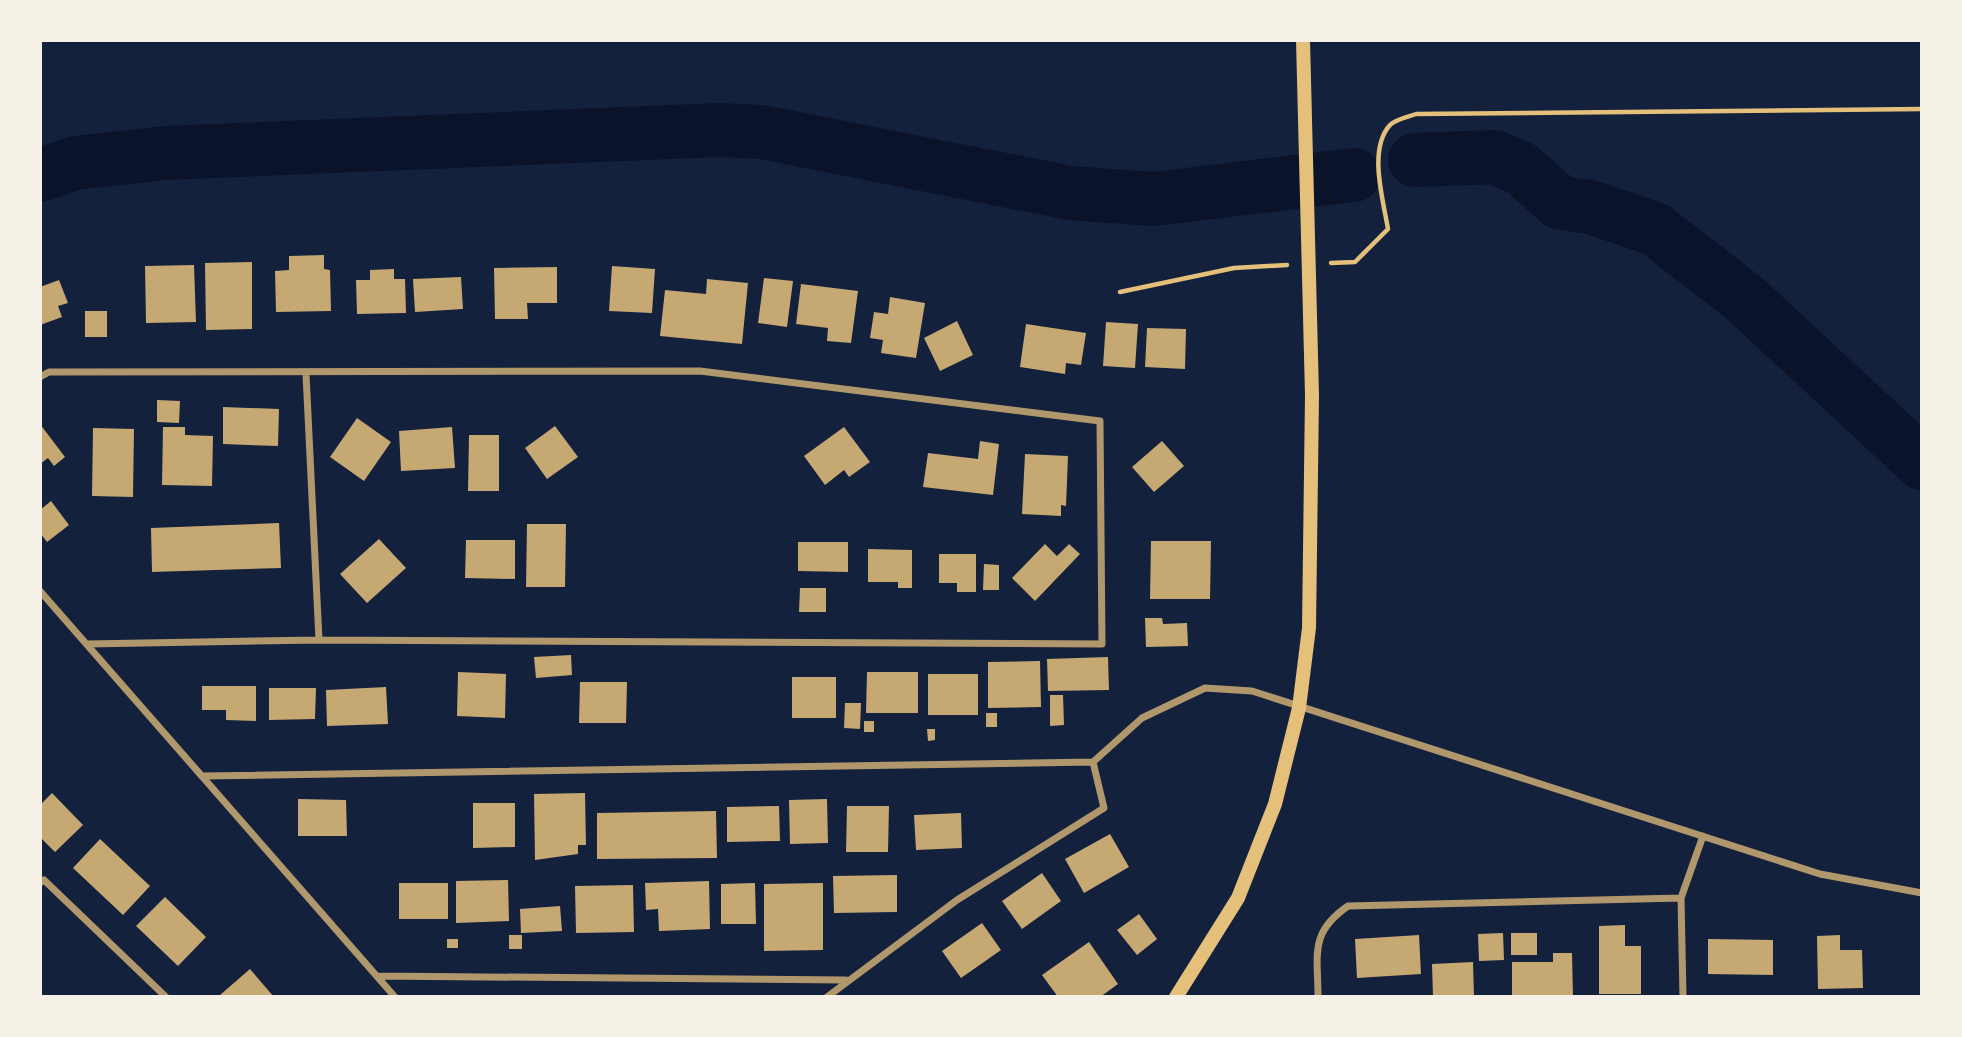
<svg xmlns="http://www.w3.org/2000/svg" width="1962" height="1037" font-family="'Open Sans',sans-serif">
<rect width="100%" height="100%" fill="#14213d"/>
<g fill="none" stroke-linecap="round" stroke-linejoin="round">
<path stroke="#0b132b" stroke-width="54" d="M 1415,160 L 1495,157 L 1522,169 L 1560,203 L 1590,207 L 1655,229 L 1744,298 L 1922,463
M 40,175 L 75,163 L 165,153 L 719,130 L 762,132 L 1070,193 L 1153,199 L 1354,175"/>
</g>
<path fill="#c6a872" d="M 324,255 L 324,269 L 330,270 L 331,311 L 276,312 L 275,271 L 289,270 L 289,256 Z
M 252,262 L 252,329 L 206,330 L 205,263 Z
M 194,265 L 196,322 L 146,323 L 145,266 Z
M 612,266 L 655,269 L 652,313 L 609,311 Z
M 557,267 L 557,303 L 527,303 L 528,319 L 495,319 L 494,268 Z
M 394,269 L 394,279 L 405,279 L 406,313 L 357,314 L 356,280 L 370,280 L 370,270 Z
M 461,277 L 463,309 L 415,312 L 413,279 Z
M 764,278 L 793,281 L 787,327 L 758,323 Z
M 707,279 L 748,283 L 742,344 L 660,336 L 665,290 L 706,294 Z
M 59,280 L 68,303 L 58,306 L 62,317 L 40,325 L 40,287 Z
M 801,284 L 858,291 L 851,343 L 827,341 L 828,328 L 796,324 Z
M 890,297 L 925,303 L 916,358 L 881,353 L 883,340 L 870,338 L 874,312 L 888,314 Z
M 85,311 L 107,311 L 107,337 L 85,337 Z
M 957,321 L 973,355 L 940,371 L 924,338 Z
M 1106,322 L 1138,324 L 1135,368 L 1103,366 Z
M 1026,324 L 1086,333 L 1081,365 L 1066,363 L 1065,374 L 1020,367 Z
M 1147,328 L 1186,329 L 1185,369 L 1145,367 Z
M 157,400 L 180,401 L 179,423 L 157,422 Z
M 223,407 L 279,409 L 278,446 L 223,444 Z
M 357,418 L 391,442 L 364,481 L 330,457 Z
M 40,424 L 65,457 L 54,466 L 48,458 L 40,464 Z
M 555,426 L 578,457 L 547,479 L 525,448 Z
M 163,427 L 185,427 L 185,435 L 213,436 L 212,486 L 162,485 Z
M 452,427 L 455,468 L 401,471 L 399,431 Z
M 844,427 L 870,462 L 849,477 L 844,470 L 825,485 L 804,456 Z
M 93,428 L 134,429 L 133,497 L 92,496 Z
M 469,435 L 499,435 L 499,491 L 468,491 Z
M 980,441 L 999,444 L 993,495 L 923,487 L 928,453 L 978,459 Z
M 1162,441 L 1184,466 L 1154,492 L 1132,467 Z
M 1025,454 L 1068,456 L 1066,506 L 1061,505 L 1061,516 L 1022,514 Z
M 51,501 L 69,525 L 47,542 L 40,533 L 40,510 Z
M 279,523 L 281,568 L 152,572 L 151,528 Z
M 527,524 L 566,524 L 565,587 L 526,587 Z
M 379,539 L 406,568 L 367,603 L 340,574 Z
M 466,540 L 515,540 L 515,579 L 465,578 Z
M 1151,541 L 1211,541 L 1210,599 L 1150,599 Z
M 798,542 L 848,542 L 848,572 L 798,571 Z
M 1045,544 L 1057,556 L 1069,544 L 1080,554 L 1035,601 L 1012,578 Z
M 868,549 L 912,550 L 912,588 L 898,588 L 898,582 L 868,582 Z
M 939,554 L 976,554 L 976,592 L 957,592 L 957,583 L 939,583 Z
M 984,564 L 999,565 L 999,590 L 983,590 Z
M 800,588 L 826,588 L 826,612 L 799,612 Z
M 1145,618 L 1162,618 L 1163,624 L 1187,623 L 1188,646 L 1146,647 Z
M 571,655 L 572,675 L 536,678 L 534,657 Z
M 1108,657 L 1109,690 L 1048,691 L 1047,659 Z
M 1040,661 L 1041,707 L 988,708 L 988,662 Z
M 458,672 L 506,674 L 505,718 L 457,716 Z
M 867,672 L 918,672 L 918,713 L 866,713 Z
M 928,674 L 978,674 L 978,715 L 928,715 Z
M 792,677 L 836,677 L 836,718 L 792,718 Z
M 580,682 L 627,682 L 626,723 L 579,723 Z
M 202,686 L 256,686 L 256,721 L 226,720 L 226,710 L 202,710 Z
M 386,687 L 388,724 L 327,726 L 326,690 Z
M 269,688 L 316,688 L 315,719 L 269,720 Z
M 1050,695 L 1063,695 L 1064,725 L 1050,726 Z
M 845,703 L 861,703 L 860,729 L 844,728 Z
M 986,713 L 997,713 L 997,727 L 986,727 Z
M 864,721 L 874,721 L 874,732 L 864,732 Z
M 927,729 L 935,729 L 935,740 L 928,741 Z
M 52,793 L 83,825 L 55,852 L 40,837 L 40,805 Z
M 585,793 L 586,845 L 578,845 L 578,854 L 535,860 L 534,794 Z
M 298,799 L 346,800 L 347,836 L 298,836 Z
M 827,799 L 828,843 L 790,844 L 789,800 Z
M 473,803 L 515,803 L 515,847 L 473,848 Z
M 779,806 L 780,841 L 727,842 L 727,807 Z
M 847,806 L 889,806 L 888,852 L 846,852 Z
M 716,811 L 717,858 L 597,859 L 597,813 Z
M 961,813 L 962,848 L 916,850 L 914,815 Z
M 1110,834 L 1129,867 L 1084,893 L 1065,859 Z
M 100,839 L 150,886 L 123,915 L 73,868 Z
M 1042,873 L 1061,901 L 1022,929 L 1002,901 Z
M 897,875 L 897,912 L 834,913 L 833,876 Z
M 508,880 L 509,921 L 456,923 L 456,881 Z
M 709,881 L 710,929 L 659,931 L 658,909 L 646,910 L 645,883 Z
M 399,883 L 448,883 L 448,919 L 399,919 Z
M 755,883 L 756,924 L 721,924 L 721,884 Z
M 823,883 L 823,950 L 764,951 L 764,884 Z
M 633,885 L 634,932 L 576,933 L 575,886 Z
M 165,897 L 206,937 L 178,966 L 136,926 Z
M 560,906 L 562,931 L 521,933 L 520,909 Z
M 1139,914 L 1157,939 L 1137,955 L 1117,930 Z
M 982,923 L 1001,950 L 961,978 L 942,951 Z
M 1625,925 L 1625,946 L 1641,946 L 1641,994 L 1599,994 L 1599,926 Z
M 1503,933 L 1504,960 L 1479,961 L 1478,934 Z
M 1511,933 L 1537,933 L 1537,955 L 1511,955 Z
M 509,935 L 522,935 L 522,949 L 509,949 Z
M 1419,935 L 1421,974 L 1357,978 L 1355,939 Z
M 1840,935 L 1840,950 L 1862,950 L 1863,988 L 1818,989 L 1817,936 Z
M 447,939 L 458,939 L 458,948 L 447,948 Z
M 1708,939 L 1773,940 L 1773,975 L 1708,974 Z
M 1089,942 L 1118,984 L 1100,997 L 1058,997 L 1042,975 Z
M 1553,953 L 1572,953 L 1573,997 L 1512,997 L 1512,962 L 1553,962 Z
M 1473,962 L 1474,997 L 1433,997 L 1432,964 Z
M 250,969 L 274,997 L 222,997 L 220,995 Z"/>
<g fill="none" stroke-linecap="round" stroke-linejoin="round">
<path stroke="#e5c07b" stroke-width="4.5" d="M 1331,263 L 1355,262 L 1388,229 C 1383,199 1368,149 1390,125 C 1396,119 1408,117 1416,114 L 1922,109
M 1120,292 L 1234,268 L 1287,265"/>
<path stroke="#b1986c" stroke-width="7" d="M 306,374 L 319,640
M 40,377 L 49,372 L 700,371 L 1100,421 L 1102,644 L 319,640 L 87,644
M 40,591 L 395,997
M 204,776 L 1093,762 L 1142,718 L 1205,688 L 1252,691 L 1820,874 L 1922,893
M 40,883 L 44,880 L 166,997
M 1681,898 L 1683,997
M 377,976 L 846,980
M 827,997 L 957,900 L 1104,808 L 1093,762
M 1318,997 C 1318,954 1309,933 1348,906 L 1681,898 L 1703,836"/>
<path stroke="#e5c07b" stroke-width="14" d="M 1176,997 L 1238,898 L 1275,804 L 1299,708 L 1309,628 L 1312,395 L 1303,40"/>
</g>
<rect width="1962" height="1037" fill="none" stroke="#f6f1e7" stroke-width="84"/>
</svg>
